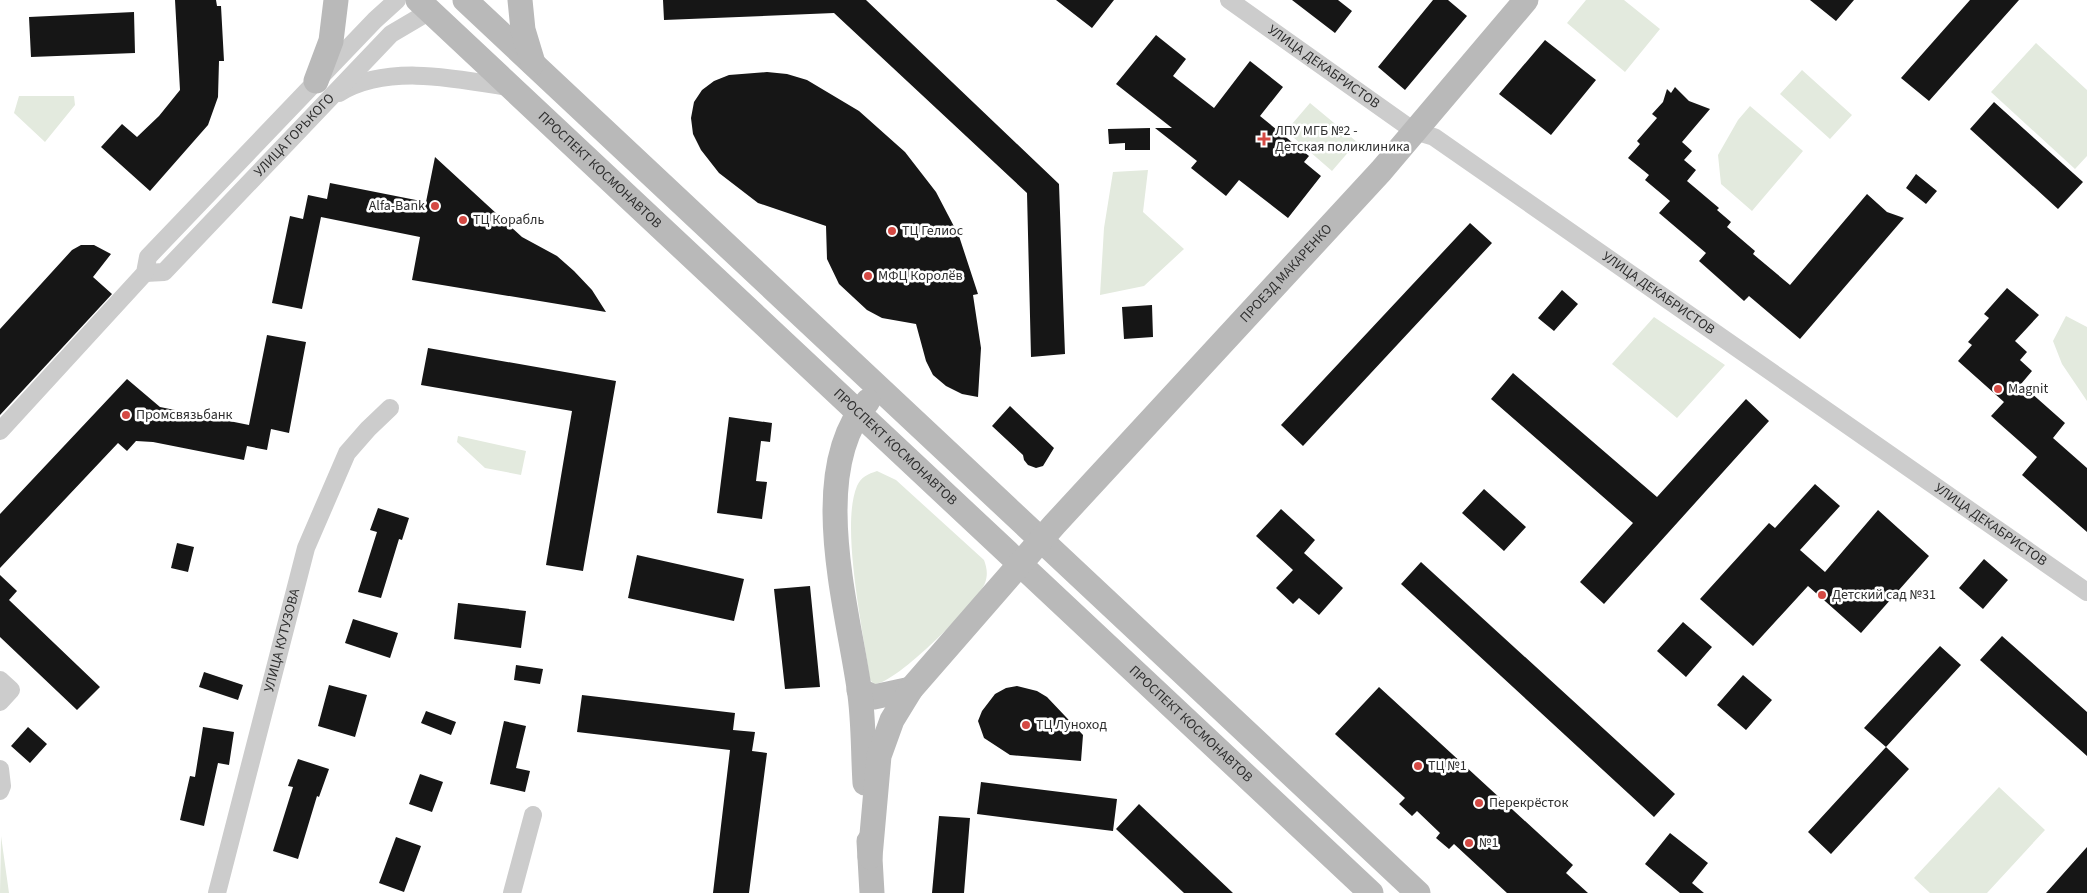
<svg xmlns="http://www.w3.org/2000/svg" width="2087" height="893" font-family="'Source Sans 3',sans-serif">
<rect width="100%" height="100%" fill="#fff"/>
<path fill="#e3eade" d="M 1586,0 L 1624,0 L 1660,29 L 1625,72 L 1567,23 Z
M 2036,43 L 2087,90 L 2087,156 L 2075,169 L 1991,92 Z
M 1802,70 L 1852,115 L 1830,139 L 1780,94 Z
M 19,96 L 74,96 L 75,105 L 45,142 L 14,113 Z
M 1310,103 L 1357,142 L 1332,171 L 1286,131 Z
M 1750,106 L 1803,151 L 1752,211 L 1721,184 L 1718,155 L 1738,120 Z
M 1148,170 L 1143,212 L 1184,249 L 1144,286 L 1100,295 L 1104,228 L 1113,172 Z
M 2066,316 L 2087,327 L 2087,401 L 2062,364 L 2053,341 Z
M 1654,317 L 1725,365 L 1677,418 L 1612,364 Z
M 458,436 L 526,451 L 521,475 L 485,468 L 457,442 Z
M 877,471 L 896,480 L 984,560 C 987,568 988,575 985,583 C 978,602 894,686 874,684 L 870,680 C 864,634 840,526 857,486 C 861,477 868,474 877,471 Z
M 1999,787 L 2045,830 L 1987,893 L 1930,893 L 1914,878 Z
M 1,836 L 9,893 L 0,893 Z"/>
<path fill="#161616" d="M 175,0 L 216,0 L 217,6 L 221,6 L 224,61 L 219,61 L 218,97 L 208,125 L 150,191 L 101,147 L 122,124 L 137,137 L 159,116 L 180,90 Z
M 663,0 L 866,0 L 1059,184 L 1065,354 L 1031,357 L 1027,193 L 834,13 L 664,20 Z
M 1056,0 L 1114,0 L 1092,28 Z
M 1292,0 L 1338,0 L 1352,11 L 1335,33 Z
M 1433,0 L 1448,0 L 1467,16 L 1405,90 L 1378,67 Z
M 1810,0 L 1854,0 L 1836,21 Z
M 1970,0 L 2019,0 L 1929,101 L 1901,78 Z
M 134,12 L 135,53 L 31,57 L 29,17 Z
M 1156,35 L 1186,59 L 1173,76 L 1214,108 L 1250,61 L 1283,87 L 1260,116 L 1309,156 L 1304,162 L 1321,176 L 1288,218 L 1239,180 L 1226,196 L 1191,168 L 1197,161 L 1155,128 L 1172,128 L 1116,84 Z
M 1545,40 L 1596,80 L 1551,135 L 1499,94 Z
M 767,72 L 787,74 L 807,80 L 859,111 L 905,152 L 936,192 L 959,236 L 978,294 L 973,295 L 981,348 L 978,397 L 962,394 L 946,386 L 933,375 L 926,361 L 916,324 L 882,318 L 867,310 L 839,284 L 827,259 L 826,226 L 758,203 L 719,173 L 701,150 L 693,134 L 691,118 L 694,102 L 702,90 L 714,81 L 729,75 Z
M 1675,87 L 1689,101 L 1710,109 L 1682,142 L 1692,151 L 1684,160 L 1696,170 L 1687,181 L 1719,208 L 1717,210 L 1731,222 L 1727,227 L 1755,251 L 1753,254 L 1790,285 L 1867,194 L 1887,212 L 1904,218 L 1800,339 L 1749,296 L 1744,301 L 1699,261 L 1706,253 L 1659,213 L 1670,201 L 1645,180 L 1649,175 L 1628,158 L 1640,144 L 1637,141 L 1657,118 L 1652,114 L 1663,102 L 1667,89 L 1671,93 Z
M 1994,102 L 2083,182 L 2058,209 L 1970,129 Z
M 1150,128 L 1150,150 L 1125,150 L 1125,143 L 1109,144 L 1108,129 Z
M 435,157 L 522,237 L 557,256 L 574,271 L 592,290 L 606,312 L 412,280 L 420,237 L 321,217 L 302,309 L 272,303 L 290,216 L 303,219 L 308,195 L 327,199 L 330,183 L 426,202 Z
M 1916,174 L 1937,191 L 1926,204 L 1906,188 Z
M 1470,223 L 1492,243 L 1303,446 L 1281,425 Z
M 81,245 L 94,245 L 111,254 L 93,277 L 112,294 L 0,415 L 0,329 L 72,250 Z
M 2007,288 L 2039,315 L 2015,341 L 2027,352 L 2020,360 L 2032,371 L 2021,384 L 2065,423 L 2053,438 L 2087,468 L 2087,532 L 2022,475 L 2037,457 L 1991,416 L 2004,402 L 1958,361 L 1972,345 L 1968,342 L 1989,318 L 1984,314 Z
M 1562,290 L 1578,304 L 1554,331 L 1538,318 Z
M 1152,305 L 1153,337 L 1124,339 L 1122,307 Z
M 267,335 L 306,342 L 289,433 L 271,429 L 267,450 L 247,446 L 244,460 L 153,442 L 136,441 L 127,451 L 118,443 L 0,568 L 0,514 L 127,379 L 160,407 L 249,425 Z
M 428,348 L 616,381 L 583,571 L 546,565 L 572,411 L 421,385 Z
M 1513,373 L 1657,497 L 1746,399 L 1769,421 L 1604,604 L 1580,582 L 1633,523 L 1491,399 Z
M 1010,406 L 1054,448 L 1043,466 L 1036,468 L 1028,465 L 1024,460 L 1023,455 L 992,426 Z
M 729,417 L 772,423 L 770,442 L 761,441 L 756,481 L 767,482 L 762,519 L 717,513 Z
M 1815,484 L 1840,506 L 1800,550 L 1825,572 L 1878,510 L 1929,556 L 1861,633 L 1808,586 L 1753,646 L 1700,599 L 1769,523 L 1775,528 Z
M 1484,489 L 1526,527 L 1504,551 L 1462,513 Z
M 378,508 L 409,518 L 402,540 L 399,539 L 381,598 L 358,592 L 377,532 L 370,530 Z
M 1281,509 L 1315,540 L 1304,553 L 1343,588 L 1319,615 L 1299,598 L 1293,604 L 1276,588 L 1293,570 L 1256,536 Z
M 177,543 L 194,547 L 188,572 L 171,568 Z
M 637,555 L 744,579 L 734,621 L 628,598 Z
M 1984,559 L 2008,580 L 1983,609 L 1959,588 Z
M 1421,562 L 1675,794 L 1654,817 L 1401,584 Z
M 0,575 L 17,591 L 9,600 L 100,687 L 77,710 L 0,637 Z
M 810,586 L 820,687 L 785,689 L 774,589 Z
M 458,603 L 526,611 L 521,648 L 454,639 Z
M 353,619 L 398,633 L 390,658 L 345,643 Z
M 1683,622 L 1712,647 L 1686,677 L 1657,651 Z
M 2002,636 L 2087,712 L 2087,756 L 1980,660 Z
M 1940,646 L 1961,665 L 1886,747 L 1864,728 Z
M 516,665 L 543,669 L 540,684 L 514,680 Z
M 204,672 L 243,685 L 238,700 L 199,687 Z
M 1743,675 L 1772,700 L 1746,730 L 1717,705 Z
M 329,685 L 367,695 L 355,737 L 318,726 Z
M 1017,686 L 1037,691 L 1047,697 L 1083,735 L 1081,761 L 1010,755 L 984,738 L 978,721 L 982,711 L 995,694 L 1006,688 Z
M 1379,687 L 1573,865 L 1566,873 L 1588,893 L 1507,893 L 1454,844 L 1449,849 L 1436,838 L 1440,833 L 1417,811 L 1412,816 L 1399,804 L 1405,798 L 1335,734 Z
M 582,695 L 735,713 L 733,730 L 755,732 L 752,751 L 767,753 L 749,893 L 713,893 L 730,750 L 577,732 Z
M 426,711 L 456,722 L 451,735 L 421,723 Z
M 504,721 L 526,726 L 516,768 L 530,771 L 525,792 L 490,784 Z
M 28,727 L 47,744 L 30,763 L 11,746 Z
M 203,727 L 234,732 L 229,765 L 218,763 L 204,826 L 180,820 L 190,776 L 195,777 Z
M 1886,747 L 1909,769 L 1831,854 L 1808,832 Z
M 298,759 L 329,769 L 319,797 L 317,796 L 298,859 L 273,851 L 293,787 L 288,786 Z
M 420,774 L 443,782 L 432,812 L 409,804 Z
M 981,782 L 1117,799 L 1113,831 L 977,814 Z
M 1139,804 L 1195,857 L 1233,893 L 1184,893 L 1116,829 Z
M 939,816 L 970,818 L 964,893 L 932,893 Z
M 1670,833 L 1708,863 L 1692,883 L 1704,893 L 1680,893 L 1645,864 Z
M 396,837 L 421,846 L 404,892 L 379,883 Z
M 2087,847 L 2087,893 L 2046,893 Z"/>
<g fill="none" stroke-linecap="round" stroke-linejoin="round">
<g stroke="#ccc" stroke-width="18">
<path id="s1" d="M 1229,0 L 1414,131 L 1434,137 L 2087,592"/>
<path d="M 339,93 C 388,63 459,79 513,88"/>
<path id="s2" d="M 145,273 L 164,272 L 391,34 L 430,11"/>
<path d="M 0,431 L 145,273 L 148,257 L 375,20 L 397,0"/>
<path d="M 0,680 L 11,690 L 0,702"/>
<path d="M 0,769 L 2,786 L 0,791"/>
<path id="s3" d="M 217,893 L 306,548 L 347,453 L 368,429 L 390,408"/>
<path d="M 512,893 L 533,815"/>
</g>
<g stroke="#b9b9b9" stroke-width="25">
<path id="s4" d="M 418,0 L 1371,893"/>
<path d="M 465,0 L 1418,893"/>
<path d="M 520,0 L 523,30 L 533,63"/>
<path d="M 316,81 L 331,41 L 336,0"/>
<path d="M 859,690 L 874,697 L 911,689"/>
<path d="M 865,783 C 863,752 864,719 859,688 C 847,605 807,470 868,401"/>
<path d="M 869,841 L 872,893"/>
<path id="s5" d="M 870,857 L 879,756 L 892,720 L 911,689 L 1054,525 L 1381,171 L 1526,0"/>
</g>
</g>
<g fill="#d44943" stroke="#fff" stroke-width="2">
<path d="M1261.5 131.5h5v5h5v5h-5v5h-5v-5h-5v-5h5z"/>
<circle cx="435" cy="206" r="5"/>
<circle cx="463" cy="220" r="5"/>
<circle cx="892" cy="231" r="5"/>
<circle cx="868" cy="276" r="5"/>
<circle cx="1998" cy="389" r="5"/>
<circle cx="126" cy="415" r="5"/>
<circle cx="1822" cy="595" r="5"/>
<circle cx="1026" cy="725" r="5"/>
<circle cx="1418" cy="766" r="5"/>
<circle cx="1479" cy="803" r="5"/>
<circle cx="1469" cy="843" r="5"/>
</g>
<g text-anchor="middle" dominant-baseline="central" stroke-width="5" stroke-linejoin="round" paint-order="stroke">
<g font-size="14" fill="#2f2f2f" stroke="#fff">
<text stroke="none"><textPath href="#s1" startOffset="116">УЛИЦА ДЕКАБРИСТОВ</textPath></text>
<text stroke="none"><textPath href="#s2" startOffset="208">УЛИЦА ГОРЬКОГО</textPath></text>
<text stroke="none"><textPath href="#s4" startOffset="249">ПРОСПЕКТ КОСМОНАВТОВ</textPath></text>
<text stroke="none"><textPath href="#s5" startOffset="736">ПРОЕЗД МАКАРЕНКО</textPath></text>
<text stroke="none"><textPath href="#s1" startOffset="521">УЛИЦА ДЕКАБРИСТОВ</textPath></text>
<text stroke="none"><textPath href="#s4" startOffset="654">ПРОСПЕКТ КОСМОНАВТОВ</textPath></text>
<text stroke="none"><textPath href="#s1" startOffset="926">УЛИЦА ДЕКАБРИСТОВ</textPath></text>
<text stroke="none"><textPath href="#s3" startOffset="261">УЛИЦА КУТУЗОВА</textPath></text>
<text stroke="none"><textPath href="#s4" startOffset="1059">ПРОСПЕКТ КОСМОНАВТОВ</textPath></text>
</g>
<g font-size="14" fill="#2f2f2f" stroke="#fff" text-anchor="start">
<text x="1275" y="131">ЛПУ МГБ №2 -<tspan x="1275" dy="16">Детская поликлиника</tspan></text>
<text x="425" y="206" text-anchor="end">Alfa-Bank</text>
<text x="473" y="220">ТЦ Корабль</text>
<text x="902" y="231">ТЦ Гелиос</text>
<text x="878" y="276">МФЦ Королёв</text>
<text x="2008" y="389">Magnit</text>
<text x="136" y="415">Промсвязьбанк</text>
<text x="1832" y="595">Детский сад №31</text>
<text x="1036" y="725">ТЦ Луноход</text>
<text x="1428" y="766">ТЦ №1</text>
<text x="1489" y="803">Перекрёсток</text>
<text x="1479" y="843">№1</text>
</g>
</g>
</svg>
